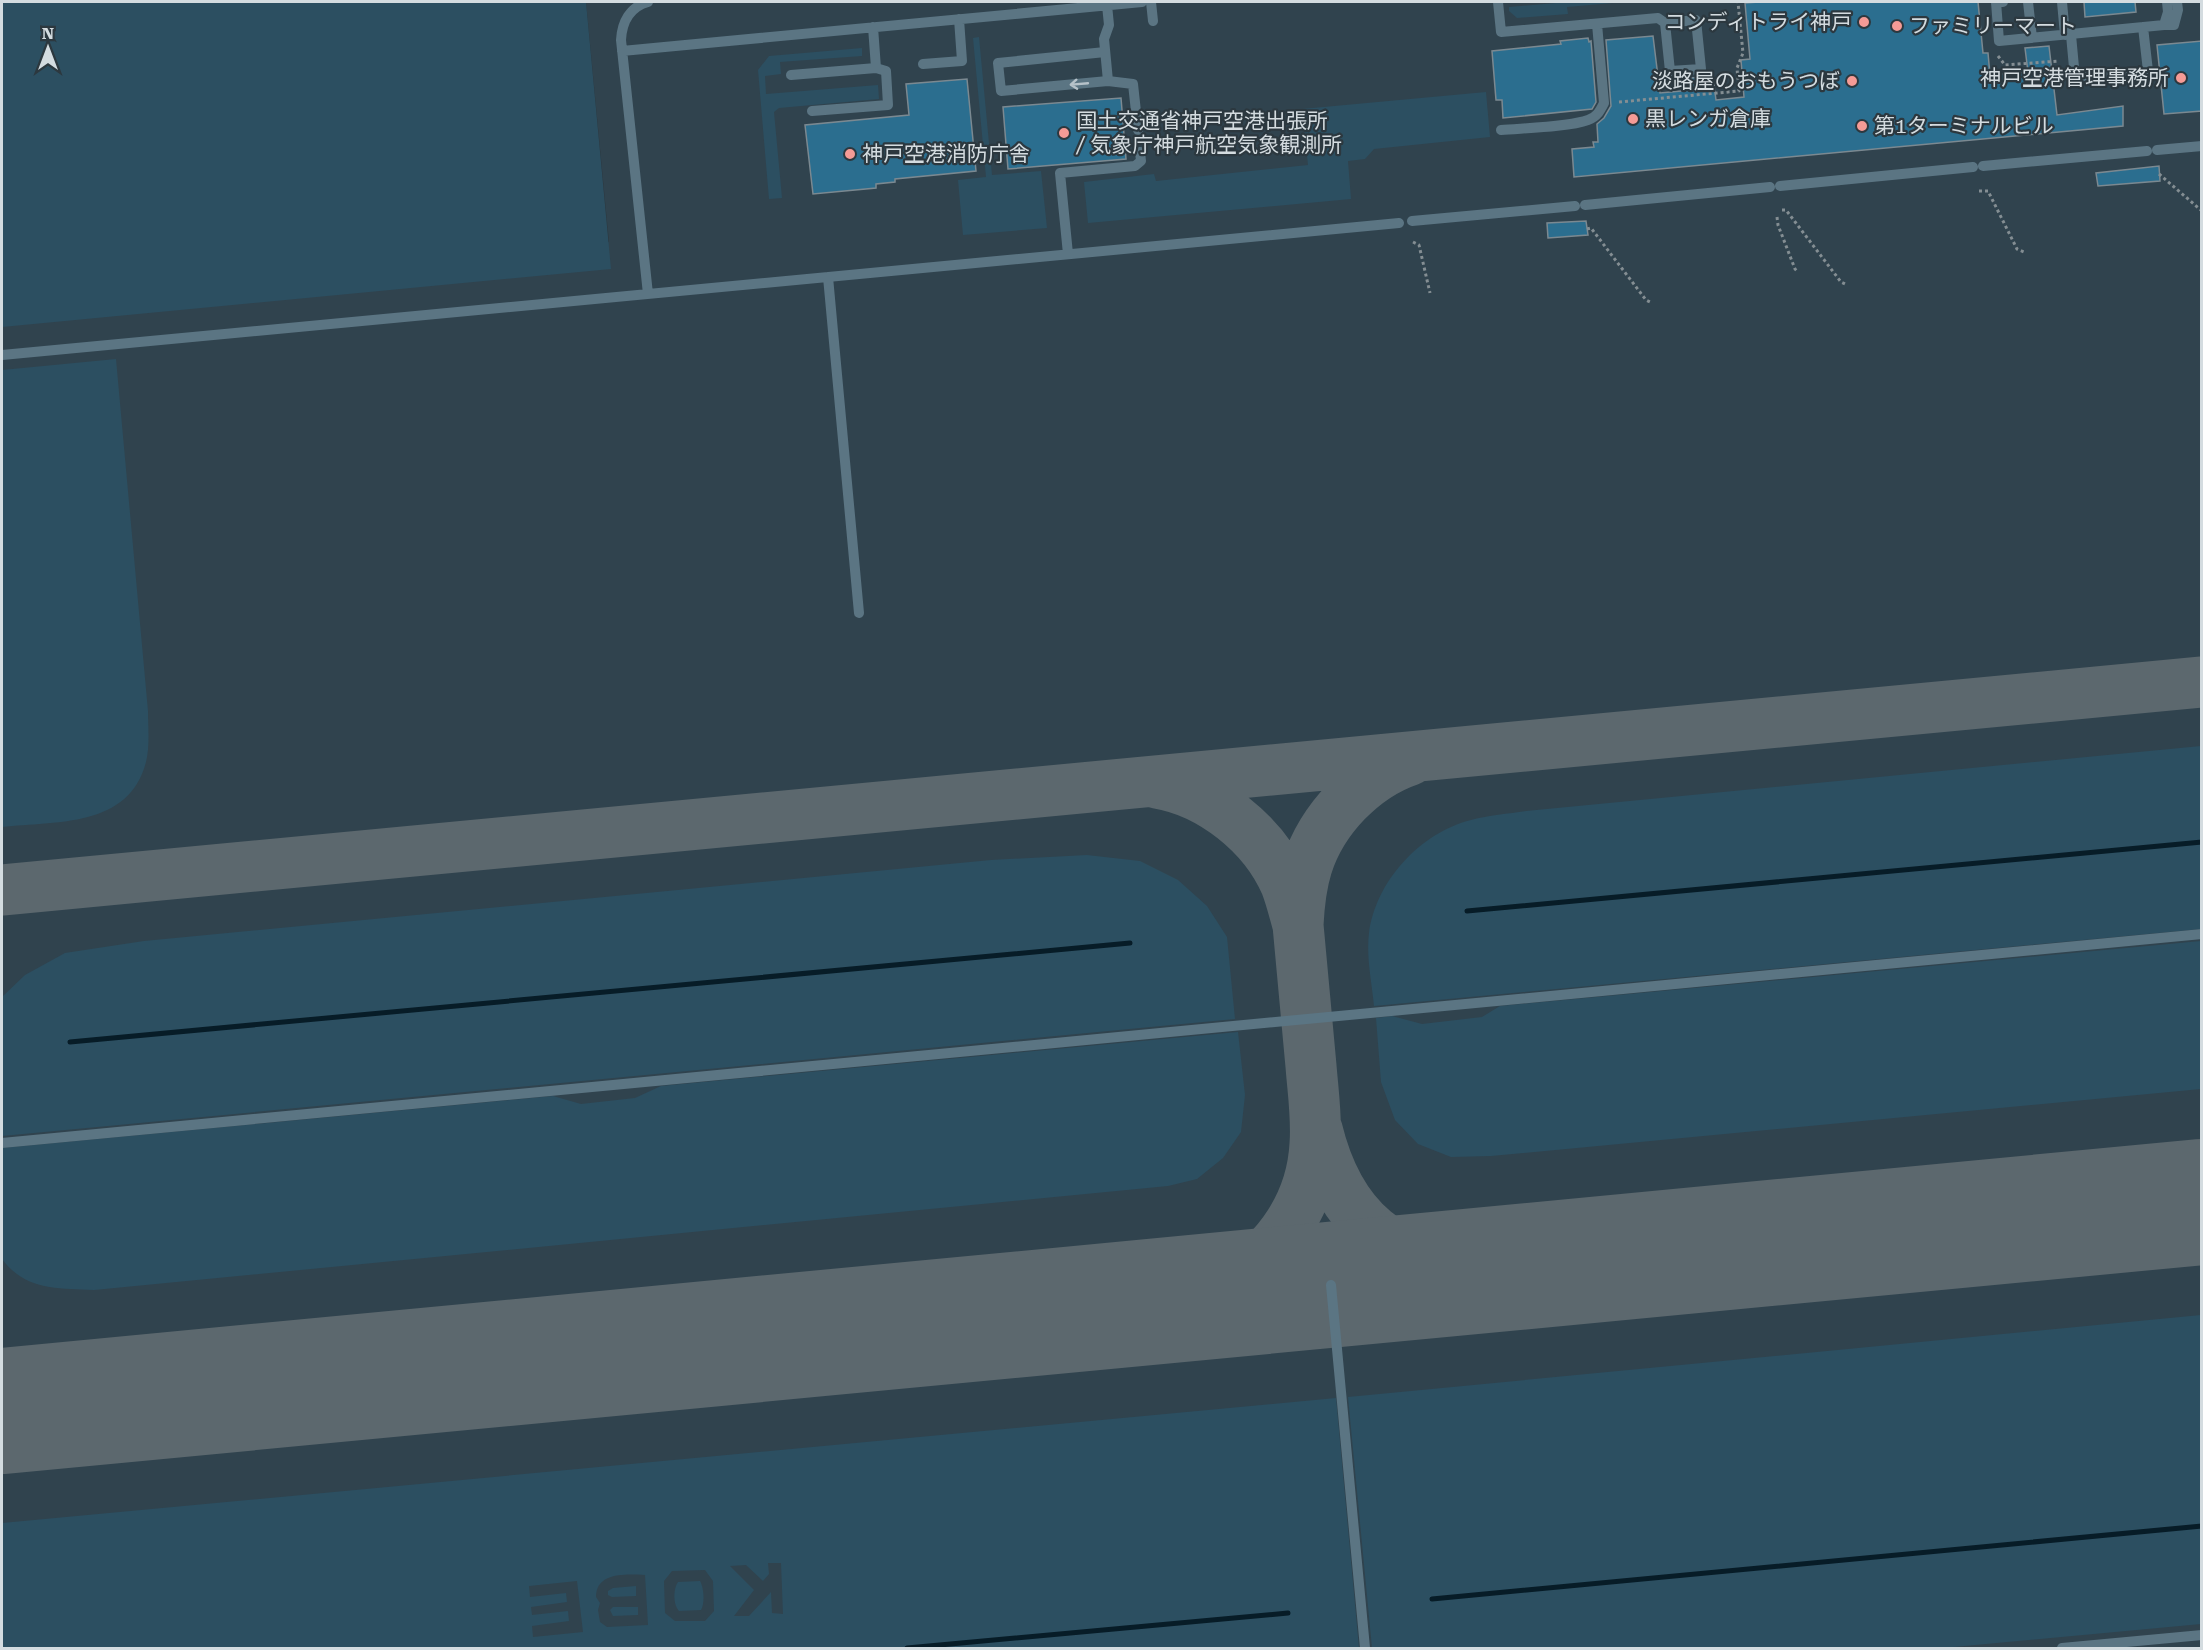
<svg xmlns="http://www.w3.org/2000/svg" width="2203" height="1650" font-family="'Roboto Serif','Noto Sans JP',serif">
<rect width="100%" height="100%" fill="#2c383f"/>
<path fill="#30434e" d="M 586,2 L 2201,2 L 2201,1648 L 2,1648 L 2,299 L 609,242 Z"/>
<path fill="#2c4f61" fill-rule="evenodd" d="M 2,2 L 586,2 L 611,269 L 2,327 Z
M 1568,2 L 1624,2 L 1567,7 L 1568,14 L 1517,18 L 1509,11 L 1509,7 Z
M 979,37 L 992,175 L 1041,171 L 1047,228 L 963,235 L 958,180 L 986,177 L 973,38 Z
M 862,48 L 862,56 L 780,62 L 781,74 L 765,76 L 766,94 L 878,85 L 879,99 L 779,108 L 774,112 L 782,198 L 769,199 L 758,70 L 769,56 Z
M 1486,92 L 1490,137 L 1374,149 L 1365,159 L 1348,161 L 1351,199 L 1088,223 L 1084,182 L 1154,174 L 1156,181 L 1308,165 L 1302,109 Z
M 116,359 L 148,711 C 148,727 150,746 146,762 C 129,828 56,821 2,827 L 2,370 Z
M 2201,746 L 2201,929 L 1374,1006 C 1372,983 1366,957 1369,933 C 1376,881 1420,833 1471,820 C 1489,815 1508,814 1526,811 Z
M 1087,855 L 1140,861 L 1178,880 L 1207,906 L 1227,937 L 1235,1019 L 2,1136 L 2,997 L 25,975 L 65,953 L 144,941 L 991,860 Z
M 2201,941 L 2201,1089 L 1491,1156 L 1451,1157 L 1418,1144 L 1395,1120 L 1381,1082 L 1376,1018 L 1392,1016 L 1422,1024 L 1482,1017 L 1500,1006 Z
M 1238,1032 L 1245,1095 L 1241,1132 L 1223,1158 L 1197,1179 L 1168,1186 L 94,1290 C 57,1288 26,1291 2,1259 L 2,1148 L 553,1096 L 581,1104 L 635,1098 L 661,1086 Z
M 2201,1315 L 2201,1624 L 1943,1648 L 1372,1648 L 1348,1397 Z
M 1336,1398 L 1359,1648 L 2,1648 L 2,1523 ZM 768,1563 L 781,1563 L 783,1614 L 772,1613 L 771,1592 L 749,1616 L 734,1616 L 754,1590 L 730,1566 L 746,1565 L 763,1581 L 769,1574 ZM 705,1570 L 713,1581 L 714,1611 L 705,1621 L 675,1621 L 665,1613 L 664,1581 L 672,1571 ZM 645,1575 L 648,1625 L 607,1627 L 600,1622 L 598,1610 L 600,1603 L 596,1597 C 596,1572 626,1574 645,1575 ZM 577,1581 L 583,1632 L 533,1637 L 532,1626 L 569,1621 L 568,1611 L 532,1615 L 531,1607 L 567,1602 L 566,1593 L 530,1597 L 529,1586 Z
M 700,1581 C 704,1588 705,1603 701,1610 L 679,1611 C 673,1605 673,1589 678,1582 Z
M 636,1586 L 636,1596 L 612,1597 L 608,1595 L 608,1591 L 613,1588 Z
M 613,1607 L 638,1607 L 638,1615 L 613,1616 L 610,1610 Z"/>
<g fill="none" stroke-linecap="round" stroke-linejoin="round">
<path stroke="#071c27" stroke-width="5" d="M 1467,911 L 2202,842
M 70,1042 L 1130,943
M 1432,1599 L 2202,1526
M 907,1648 L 1288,1613"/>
<path stroke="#5c686e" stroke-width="51" d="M 1157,783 C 1211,792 1264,834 1286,885 C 1291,898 1294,911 1298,925
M 2,890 L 2202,682
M 1317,1129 C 1339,1220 1392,1263 1485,1271
M 1173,1301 C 1192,1295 1212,1290 1229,1281 C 1279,1252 1312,1202 1315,1144 C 1317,1118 1313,1092 1311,1066 C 1307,1019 1302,972 1298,925 C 1299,905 1301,885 1307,866 C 1322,819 1363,776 1410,760
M 2,1380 L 33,1394 L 82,1404"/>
<path stroke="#5c686e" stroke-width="126" d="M 2,1411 L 2202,1202"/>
</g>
<path fill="#2b6e8f" stroke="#7b8991" stroke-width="1.5" d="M 1759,2 L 1978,2 L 1983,53 L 1988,53 L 1990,75 L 2028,72 L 2025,48 L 2049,46 L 2057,115 L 2123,106 L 2123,126 L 1574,177 L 1572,149 L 1594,147 L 1593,142 L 1598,142 L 1597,124 L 1604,118 L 1611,106 L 1606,40 L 1653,36 L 1660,93 L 1692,90 L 1691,78 L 1713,76 L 1716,100 L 1744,97 L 1741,60 L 1750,59 L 1745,3 Z
M 2084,2 L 2135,2 L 2136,12 L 2085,17 Z
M 1588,38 L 1589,42 L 1591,41 L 1596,102 L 1592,109 L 1503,118 L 1502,100 L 1496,100 L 1492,51 L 1561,44 L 1560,41 Z
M 2202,41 L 2202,111 L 2164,114 L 2157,45 Z
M 967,79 L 976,171 L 895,179 L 895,182 L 876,184 L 876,188 L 813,194 L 805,125 L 909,115 L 906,84 Z
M 1121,98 L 1126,159 L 1008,169 L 1003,107 Z
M 2159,166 L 2160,181 L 2098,186 L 2096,173 Z
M 1586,221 L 1588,235 L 1548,238 L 1547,223 Z"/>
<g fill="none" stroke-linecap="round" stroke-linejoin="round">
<path stroke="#848e93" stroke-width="3" stroke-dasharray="3 3" stroke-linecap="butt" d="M 1998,56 L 2005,65 L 2059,61
M 1619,102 L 1739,91 L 1737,68 L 1743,53 L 1738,2
M 2159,174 L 2202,211
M 1979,191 L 1988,191 L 2017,249 L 2024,252
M 1782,210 L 1786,210 L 1841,282 L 1847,285
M 1777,217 L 1778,225 L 1795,269 L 1798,272
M 1587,229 L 1591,228 L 1646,300 L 1652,303
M 1413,242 L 1419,245 L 1430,293"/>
<path stroke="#5b7583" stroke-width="10" d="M 648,2 C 630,7 622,22 621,40 L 648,294
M 1151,2 L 1153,21
M 1498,2 L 1501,32 L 1658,18 L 1665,23
M 2003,2 L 1996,2 L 1999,41 L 2164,25
M 2028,2 L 2032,38
M 2062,2 L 2065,35
M 2167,2 L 2168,12 L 2164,25 L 2174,25 L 2178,10 L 2177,2
M 1696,20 L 1701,69 L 1670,71 L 1665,23 Z
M 2071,35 L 2075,78 L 2148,71 L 2143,27
M 622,51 L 1142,2
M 1105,52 L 998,63 L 1001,91 L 1108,81 L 1104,39 L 1109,25 L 1107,5
M 923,64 L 962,61 L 959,19
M 791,75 L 876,68
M 1108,81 L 1133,84 L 1138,130
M 812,111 L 888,105 L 886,71 L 876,68 L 873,27
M 1501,130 C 1524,128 1569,127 1588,120 C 1597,117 1600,111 1604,103 L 1597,24
M 2157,150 L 2202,146
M 1983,166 L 2147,151
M 1780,186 L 1973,167
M 1585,205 L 1770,187
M 1412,221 L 1575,206
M 1068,254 L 1060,173 L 1135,166 L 1141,161 L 1140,152
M 828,277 L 859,613
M 2,355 L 1399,223
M 2,1143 L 2202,934
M 1331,1285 L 1365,1648
M 2062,1648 L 2202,1635"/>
</g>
<defs><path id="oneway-shaft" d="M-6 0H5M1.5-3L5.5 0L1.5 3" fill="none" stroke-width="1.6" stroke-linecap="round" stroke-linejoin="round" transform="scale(1.5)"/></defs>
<use stroke="#b6c2c9" href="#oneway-shaft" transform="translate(1079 84) rotate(175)"/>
<g fill="#f59b96" stroke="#2c383f" stroke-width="2">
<circle cx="1864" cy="22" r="6"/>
<circle cx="1897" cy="26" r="6"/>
<circle cx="2181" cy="78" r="6"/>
<circle cx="1852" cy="81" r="6"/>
<circle cx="1633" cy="119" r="6"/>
<circle cx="1862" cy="126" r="6"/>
<circle cx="1064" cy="133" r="6"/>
<circle cx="850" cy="154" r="6"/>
</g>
<g text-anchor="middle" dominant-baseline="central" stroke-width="4.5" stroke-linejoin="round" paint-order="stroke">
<g font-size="21" fill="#d4dce0" stroke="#2c383f" text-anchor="start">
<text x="1852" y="22" text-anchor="end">コンディトライ神戸</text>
<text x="1909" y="26">ファミリーマート</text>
<text x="2169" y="78" text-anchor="end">神戸空港管理事務所</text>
<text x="1840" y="81" text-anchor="end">淡路屋のおもうつぼ</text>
<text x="1645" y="119">黒レンガ倉庫</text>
<text x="1076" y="121">国土交通省神戸空港出張所<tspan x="1076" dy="24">/ 気象庁神戸航空気象観測所</tspan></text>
<text x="1874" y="126">第1ターミナルビル</text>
<text x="862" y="154">神戸空港消防庁舎</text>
</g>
</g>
<rect width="2203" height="1650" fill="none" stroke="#d4dce0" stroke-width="6"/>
<g transform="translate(48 48)" stroke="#2c383f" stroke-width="4.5" paint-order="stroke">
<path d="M0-4.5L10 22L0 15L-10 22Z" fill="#d4dce0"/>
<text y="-9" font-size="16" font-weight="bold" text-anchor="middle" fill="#d4dce0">N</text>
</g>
</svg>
